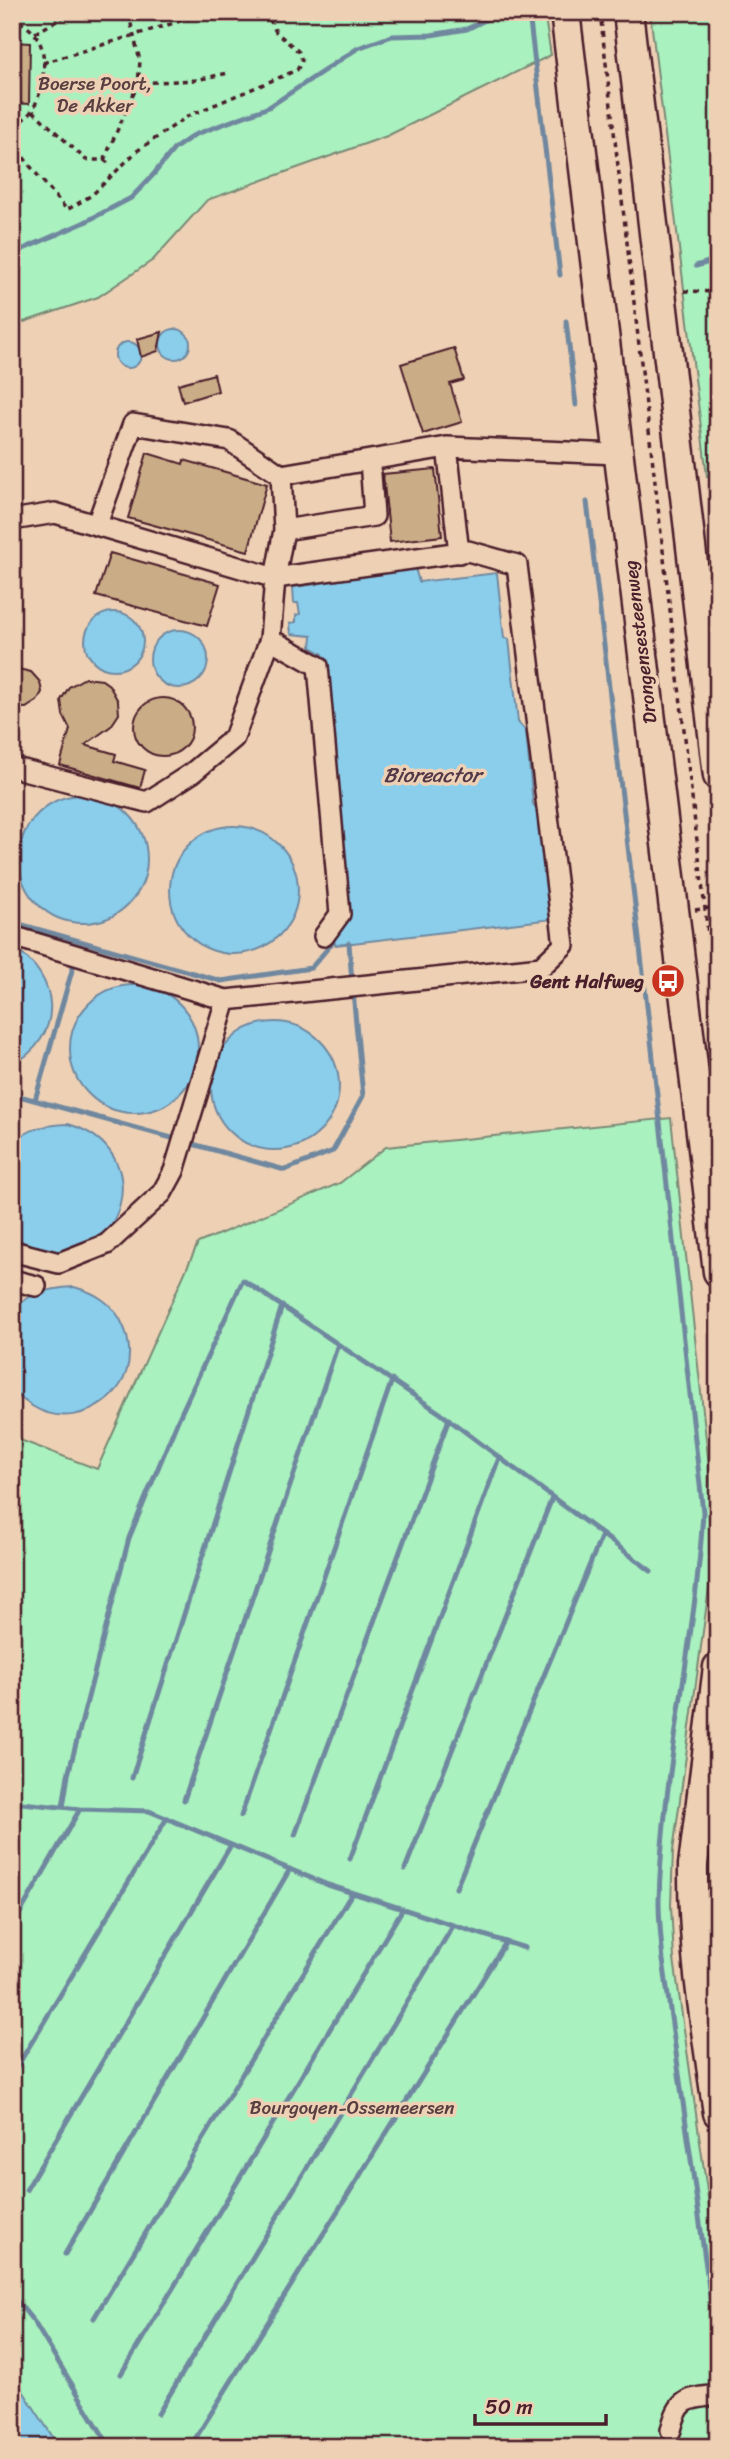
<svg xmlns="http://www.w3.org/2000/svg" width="730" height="2459" font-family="Sriracha,sans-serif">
<rect width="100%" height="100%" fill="#eed1b5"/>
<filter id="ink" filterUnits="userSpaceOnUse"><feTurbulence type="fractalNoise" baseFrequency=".0143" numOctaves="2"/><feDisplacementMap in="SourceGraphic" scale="14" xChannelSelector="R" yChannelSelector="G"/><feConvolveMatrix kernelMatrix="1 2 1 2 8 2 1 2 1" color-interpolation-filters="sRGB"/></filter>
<g filter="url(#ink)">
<path fill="#a9f1be" stroke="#7a8874" stroke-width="2" d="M 12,12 L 294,12 L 298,17 L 304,12 L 544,12 L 551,55 L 387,136 L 207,200 L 153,260 L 98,297 L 12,326 Z
M 650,12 L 718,12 L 718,477 L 707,476 Z
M 671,1118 L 714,1512 L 712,1566 L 673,1851 L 671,1905 L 674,1959 L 718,2268 L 718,2447 L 12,2447 L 12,1437 L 97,1469 L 198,1243 L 340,1183 L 386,1147 Z
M 718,1667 L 718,1925 L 694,1929 Z"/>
<path fill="#8aceec" stroke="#70889f" stroke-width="2" d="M160 344a15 15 0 1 1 30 0a15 15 0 1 1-30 0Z
M115 355a13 13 0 1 1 26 0a13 13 0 1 1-26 0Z
M 415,568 L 419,582 L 497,573 L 504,638 L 509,639 L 518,722 L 526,731 L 533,804 L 540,812 L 553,919 L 336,945 L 328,937 L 346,909 L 335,752 L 323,654 L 311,647 L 312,636 L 291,634 L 290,623 L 296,622 L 296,615 L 300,614 L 298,603 L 294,603 L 293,587 L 317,584 L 319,581 Z
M85 641a29 29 0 1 1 58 0a29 29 0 1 1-58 0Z
M150 659a29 29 0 1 1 58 0a29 29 0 1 1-58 0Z
M19 859a64 64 0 1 1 128 0a64 64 0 1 1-128 0Z
M170 890a64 64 0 1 1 128 0a64 64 0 1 1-128 0Z
M 12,947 C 61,976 65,1037 12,1065 Z
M70 1049a64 64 0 1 1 128 0a64 64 0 1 1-128 0Z
M211 1086a64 64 0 1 1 128 0a64 64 0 1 1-128 0Z
M 68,1124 C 159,1150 123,1269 45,1250 C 33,1248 20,1242 12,1232 L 12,1144 C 28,1128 46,1125 68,1124 Z
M 74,1287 C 85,1290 94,1293 103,1300 C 132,1321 139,1368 113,1394 C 91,1416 59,1423 32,1406 C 25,1401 15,1395 12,1388 C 9,1379 12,1365 12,1356 C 12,1344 10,1330 12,1318 C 17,1293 54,1288 74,1287 Z
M 12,2374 L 58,2445 L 59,2447 L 12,2447 Z"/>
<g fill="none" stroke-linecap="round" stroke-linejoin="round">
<path stroke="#70889f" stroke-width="5" d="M 12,254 L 83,223 L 131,198 L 153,175 L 174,149 L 194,135 L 269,107 L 358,48 L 392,36 L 431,35 L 467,29 L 495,15 L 529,13 L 560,275
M 696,266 L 718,259
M 566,321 L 576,405
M 587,502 L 651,1040 L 703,1512 C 696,1642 662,1771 659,1901 C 659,1921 661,1941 663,1960 L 718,2352
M 12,922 L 221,981 L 311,968 L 333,942
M 349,943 L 352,982
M 12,1094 L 179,1140
M 35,1100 L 73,967
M 189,1143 L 285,1170 L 333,1151 L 363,1096 L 353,992
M 132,1778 L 282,1306
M 184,1800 L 338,1344
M 12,1802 L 80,1809 L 149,1811 L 328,1885 L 525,1948
M 63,1807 L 68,1775 L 129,1538 L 178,1420 L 243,1280 L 440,1413 L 651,1571
M 241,1816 L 392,1380
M 295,1835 L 449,1419
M 350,1859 L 499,1458
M 405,1869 L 552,1498
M 456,1888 L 602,1535
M 12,1927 L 80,1809
M 12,2075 L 167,1818
M 26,2190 L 231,1845
M 65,2254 L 290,1869
M 12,2295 L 34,2322 L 110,2447
M 94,2318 L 352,1893
M 121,2374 L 402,1910
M 158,2414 L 453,1926
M 190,2447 L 506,1942"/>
</g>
<path fill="#caad87" stroke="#4a1f2b" stroke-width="2" d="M 12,42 L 30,43 L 29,104 L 12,103 Z
M 162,332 L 158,351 L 141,357 L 137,339 Z
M 454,348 L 464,380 L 450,384 L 462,422 L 423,434 L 401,364 Z
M 214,374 L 218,391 L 183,402 L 178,384 Z
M 147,453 L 183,464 L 184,460 L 267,484 L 248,551 L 128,518 Z
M 435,469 L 442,536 L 390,542 L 383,474 Z
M 110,553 L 220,584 L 207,626 L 96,596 Z
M 18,669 L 31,672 L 40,682 L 42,692 L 37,701 L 26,708 L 12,707 L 12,671 Z
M 85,678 L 102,680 L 109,685 L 118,701 L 119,714 L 111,726 L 85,745 L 116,754 L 114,761 L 145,770 L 140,788 L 60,765 L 70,729 L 63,715 L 61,700 L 69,687 Z
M134 727a29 29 0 1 1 58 0a29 29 0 1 1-58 0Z"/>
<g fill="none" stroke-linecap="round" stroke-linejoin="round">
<g stroke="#4a1f2b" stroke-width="24">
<path id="minor" d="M 447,447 L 459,553
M 281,475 L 284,530 L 374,516 L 370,460
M 12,520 L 55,513 L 275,578 L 468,551 L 517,565 L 564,945 L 541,967 L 226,1000 L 12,936
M 97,524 L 133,424 L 229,440 L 281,475 L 447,447 L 618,454
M 284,530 L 275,578 L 270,639 L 318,666 L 340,914 L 324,936
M 12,767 L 147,802 L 192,773 L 234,738 L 270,639
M 12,1251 L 59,1263 L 107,1244 L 162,1193 L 174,1171 L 226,1000
M 12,1280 L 36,1286
M 671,2430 C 679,2397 687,2399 718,2395"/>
</g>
<g stroke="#4a1f2b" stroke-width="33">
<path id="highway" d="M 565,12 L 718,1272
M 628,12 L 718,776
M 718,1667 L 693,1865 C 692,1949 706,2030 718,2113"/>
</g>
<path stroke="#4a1f2b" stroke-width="3.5" stroke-dasharray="5 5" stroke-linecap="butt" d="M 600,12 L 718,1020
M 12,15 C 19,22 28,26 34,33 C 50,51 44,89 33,109 C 29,116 20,122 12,127
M 16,19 L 23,12
M 35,33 L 73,12
M 43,63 L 210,12
M 42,88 L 196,80 L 228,73
M 33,111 L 86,160 L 104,160 L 111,165
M 12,141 L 30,166 L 67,210 L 92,195 L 137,151 L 188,116 L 297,70 L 302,61 L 299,52 L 276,32 L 266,12
M 104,160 L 138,84 L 140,61 L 128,12
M 684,291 L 718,292
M 695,910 L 718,907"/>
<use href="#minor" stroke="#eed1b5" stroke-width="19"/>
<use href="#highway" stroke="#eed1b5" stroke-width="28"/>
</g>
</g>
<defs>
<g id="bus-disc" transform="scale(1.75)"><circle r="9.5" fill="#c8321e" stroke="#eed1b5"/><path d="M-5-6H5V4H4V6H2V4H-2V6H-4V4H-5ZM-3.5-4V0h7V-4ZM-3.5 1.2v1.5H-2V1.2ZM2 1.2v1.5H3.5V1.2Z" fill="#fff"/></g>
</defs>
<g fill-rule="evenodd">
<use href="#bus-disc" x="668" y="981"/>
</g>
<g text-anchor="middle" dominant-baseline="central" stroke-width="7" stroke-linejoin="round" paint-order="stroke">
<g font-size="19" fill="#583e41" stroke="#eed1b5">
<text x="95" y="83">Boerse Poort,<tspan x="95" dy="22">De Akker</tspan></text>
<text x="352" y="2107">Bourgoyen-Ossemeersen</text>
</g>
<g font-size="19" fill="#4a1f2b" stroke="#eed1b5">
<text transform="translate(640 642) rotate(-97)">Drongensesteenweg</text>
</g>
<g font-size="19" font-weight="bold" fill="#4a1f2b" stroke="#eed1b5" text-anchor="end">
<text x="644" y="981">Gent Halfweg</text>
</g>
<g font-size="21" font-style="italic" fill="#543948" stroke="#eed1b5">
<text x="432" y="775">Bioreactor</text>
</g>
</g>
<rect width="730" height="2459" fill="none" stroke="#eed1b5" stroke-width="42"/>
<rect x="21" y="21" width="688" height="2417" fill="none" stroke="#4a1f2b" stroke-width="2.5" filter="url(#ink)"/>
<path d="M475 2414v10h131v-10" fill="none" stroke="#4a1f2b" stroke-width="3.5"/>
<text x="485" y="2414" font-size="21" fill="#4a1f2b" stroke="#eed1b5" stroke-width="5" paint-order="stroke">50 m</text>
</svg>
